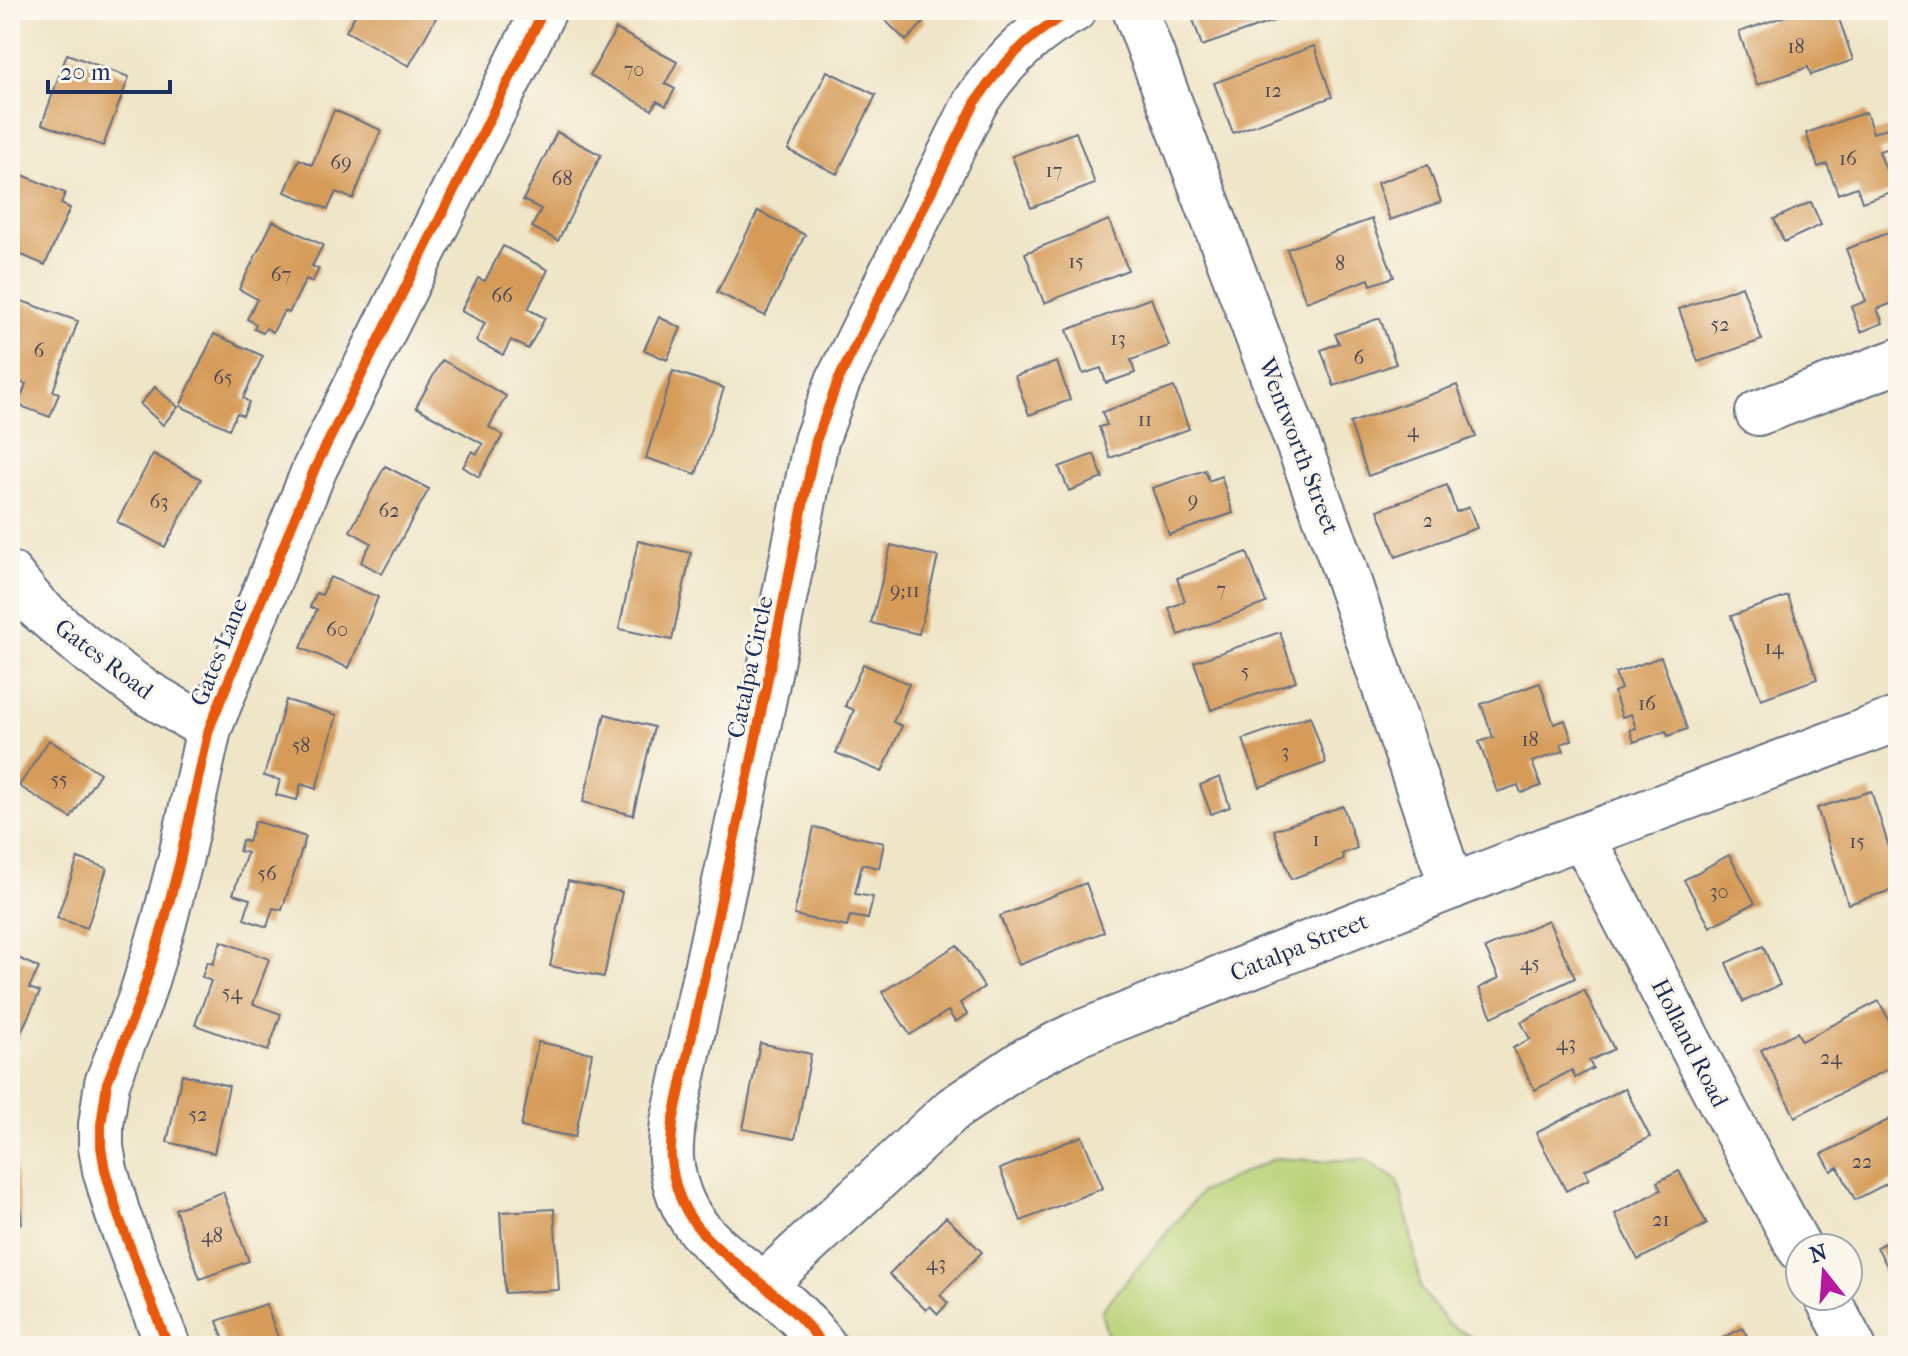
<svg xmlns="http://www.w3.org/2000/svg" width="1908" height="1356" font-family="'IM FELL French Canon',serif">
<rect width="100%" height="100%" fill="#fbf7ec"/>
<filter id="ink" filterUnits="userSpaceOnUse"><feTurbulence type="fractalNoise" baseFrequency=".0125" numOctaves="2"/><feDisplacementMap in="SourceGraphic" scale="16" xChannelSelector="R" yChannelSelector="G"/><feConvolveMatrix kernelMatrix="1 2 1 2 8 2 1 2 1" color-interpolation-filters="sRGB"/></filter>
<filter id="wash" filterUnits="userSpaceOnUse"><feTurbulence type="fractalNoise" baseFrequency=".006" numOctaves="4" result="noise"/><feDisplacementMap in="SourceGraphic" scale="32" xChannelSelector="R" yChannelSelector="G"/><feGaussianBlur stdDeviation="1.8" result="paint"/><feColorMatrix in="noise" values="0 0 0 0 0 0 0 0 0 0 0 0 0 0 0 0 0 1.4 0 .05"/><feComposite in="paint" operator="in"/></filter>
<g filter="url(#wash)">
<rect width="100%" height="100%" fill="#efe5c7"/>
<path fill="#b9d277" stroke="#6a806a" stroke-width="2" d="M 1276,1158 L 1321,1161 L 1364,1159 L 1398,1181 L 1410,1229 L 1421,1289 L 1448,1324 L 1477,1340 L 1480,1346 L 1110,1346 L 1101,1311 L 1201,1192 Z"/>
<g id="blocks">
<path fill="#d69b59" d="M 358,10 L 422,10 L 436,18 L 409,66 L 346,31 Z
M 887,10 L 914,10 L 925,21 L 906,41 L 881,16 Z
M 1190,10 L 1305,10 L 1202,46 Z
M 1803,10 L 1836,10 L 1853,60 L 1811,75 L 1808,67 L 1757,85 L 1739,32 Z
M 616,29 L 677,62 L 665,84 L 675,89 L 666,106 L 657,101 L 652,110 L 590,75 Z
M 1314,46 L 1332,97 L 1233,133 L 1214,83 Z
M 67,54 L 129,77 L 103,146 L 42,124 Z
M 827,71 L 876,95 L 837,174 L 788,150 Z
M 334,110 L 381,130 L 353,199 L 336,192 L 328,209 L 285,192 L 299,159 L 312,165 Z
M 1866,112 L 1873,133 L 1887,128 L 1894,146 L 1879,151 L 1894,191 L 1862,202 L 1857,187 L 1838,194 L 1827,164 L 1818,167 L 1806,133 Z
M 557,132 L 601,155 L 558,241 L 532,227 L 541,209 L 523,200 Z
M 1076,132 L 1095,184 L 1031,208 L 1012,156 Z
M 1428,165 L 1441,202 L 1390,220 L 1377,183 Z
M 11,170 L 65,193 L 61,204 L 70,208 L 45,265 L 10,250 Z
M 1811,202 L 1821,225 L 1784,242 L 1774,219 Z
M 758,211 L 805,235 L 765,316 L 717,292 Z
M 1372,219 L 1394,277 L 1371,285 L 1369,279 L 1306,302 L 1287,249 Z
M 1109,220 L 1128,270 L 1044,303 L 1025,253 Z
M 273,221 L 323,245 L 312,266 L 319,269 L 312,282 L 306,279 L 289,313 L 284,311 L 273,332 L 266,328 L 263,333 L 254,329 L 256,324 L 247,319 L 257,299 L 239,289 Z
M 1898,229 L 1898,301 L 1877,309 L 1883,323 L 1861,332 L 1851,307 L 1866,301 L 1846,249 Z
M 503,246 L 548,270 L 528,309 L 545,318 L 528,349 L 511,340 L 503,355 L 476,341 L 485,323 L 461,311 L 478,278 L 485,281 Z
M 1742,286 L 1762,340 L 1698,362 L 1679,309 Z
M 1151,298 L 1169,346 L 1131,360 L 1135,373 L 1106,383 L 1101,368 L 1083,374 L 1067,330 Z
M 16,299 L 78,321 L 53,391 L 59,393 L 50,417 L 18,405 L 26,384 L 10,379 L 10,317 Z
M 659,317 L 681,328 L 667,360 L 644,350 Z
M 1380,318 L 1396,364 L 1334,386 L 1321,350 L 1339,343 L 1335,334 Z
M 214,334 L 263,356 L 243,398 L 249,402 L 243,416 L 237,413 L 229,429 L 180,406 Z
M 442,360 L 506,396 L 489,427 L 503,435 L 479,477 L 463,467 L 472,451 L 477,454 L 483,444 L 416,407 Z
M 1057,362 L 1070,400 L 1029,415 L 1015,376 Z
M 673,371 L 724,388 L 696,474 L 646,458 Z
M 1457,385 L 1476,437 L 1368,476 L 1350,423 Z
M 155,387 L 178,407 L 163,425 L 140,404 Z
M 1174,387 L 1189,429 L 1110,458 L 1099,427 L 1107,425 L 1102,412 Z
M 153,454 L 201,479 L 165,547 L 117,522 Z
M 1094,454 L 1103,478 L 1069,491 L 1059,467 Z
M 385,466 L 429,489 L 382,574 L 361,562 L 371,543 L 350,531 Z
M 1205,470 L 1209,481 L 1221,476 L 1233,513 L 1169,535 L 1152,488 Z
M 1447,485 L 1456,512 L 1469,507 L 1477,528 L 1396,557 L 1378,510 Z
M 638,541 L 691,553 L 672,640 L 619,629 Z
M 891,545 L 938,557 L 919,634 L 871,623 Z
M 1247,552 L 1266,603 L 1179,635 L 1169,608 L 1185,601 L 1177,578 Z
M 330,577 L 378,597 L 349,668 L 301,648 L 317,609 L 310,607 L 316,593 L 322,595 Z
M 1788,596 L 1817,679 L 1761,699 L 1731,616 Z
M 1280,632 L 1296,681 L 1211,710 L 1194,662 Z
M 1661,657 L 1687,729 L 1668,736 L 1666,731 L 1634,742 L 1630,730 L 1636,728 L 1631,714 L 1622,717 L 1614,692 L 1621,689 L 1615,673 Z
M 863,664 L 909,684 L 893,722 L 902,726 L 882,772 L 836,753 L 854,710 L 845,706 Z
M 1540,683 L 1554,724 L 1565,720 L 1572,740 L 1561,744 L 1564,751 L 1532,762 L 1541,786 L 1521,793 L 1518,785 L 1497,792 L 1479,742 L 1493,737 L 1481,704 Z
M 286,700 L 337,715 L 316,789 L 301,784 L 297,800 L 276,795 L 280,780 L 264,776 Z
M 605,714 L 654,727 L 633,815 L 583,802 Z
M 1310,716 L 1326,763 L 1260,787 L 1243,739 Z
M 49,740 L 100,773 L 71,818 L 19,786 Z
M 1220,777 L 1230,807 L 1211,814 L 1200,785 Z
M 1871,791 L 1898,875 L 1898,888 L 1848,904 L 1817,808 Z
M 1343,806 L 1357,848 L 1342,854 L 1344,860 L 1291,879 L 1274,830 Z
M 255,821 L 306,837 L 282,910 L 273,908 L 267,927 L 244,919 L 250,899 L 233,894 L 247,853 L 239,851 L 242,840 L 248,842 Z
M 814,827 L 884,843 L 879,868 L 862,864 L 855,894 L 873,897 L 868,919 L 850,916 L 847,927 L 794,915 Z
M 1729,855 L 1755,903 L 1710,927 L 1684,880 Z
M 78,858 L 107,868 L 87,928 L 57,918 Z
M 568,881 L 622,892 L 604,977 L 550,966 Z
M 1086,883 L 1104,932 L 1019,965 L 1000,916 Z
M 1548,920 L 1575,978 L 1492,1017 L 1479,988 L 1499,978 L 1485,948 Z
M 221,941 L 269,959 L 253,1004 L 281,1014 L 268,1051 L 195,1025 L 211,981 L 202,977 L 207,962 L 213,964 Z
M 957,945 L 984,987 L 960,1003 L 967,1014 L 955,1022 L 948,1011 L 910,1035 L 882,992 Z
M 1763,946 L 1780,985 L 1743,1002 L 1726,963 Z
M 10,954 L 39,968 L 29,988 L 40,992 L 10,1055 Z
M 1584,990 L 1614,1049 L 1589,1061 L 1593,1068 L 1575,1078 L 1572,1070 L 1535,1090 L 1513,1048 L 1530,1039 L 1521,1022 Z
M 1879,1001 L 1898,1038 L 1898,1064 L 1795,1117 L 1761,1050 L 1797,1032 L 1802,1041 Z
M 538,1042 L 592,1053 L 575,1137 L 521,1127 Z
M 760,1043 L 811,1054 L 795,1139 L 743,1129 Z
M 182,1074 L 229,1086 L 214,1153 L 167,1142 Z
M 1625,1088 L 1650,1137 L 1585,1170 L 1589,1179 L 1566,1191 L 1536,1133 Z
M 1898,1115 L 1898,1178 L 1855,1200 L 1838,1167 L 1831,1171 L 1822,1154 Z
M 1082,1136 L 1103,1188 L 1021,1221 L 1000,1169 Z
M 10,1151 L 13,1151 L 22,1223 L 10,1225 Z
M 1679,1171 L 1707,1224 L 1638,1260 L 1615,1214 L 1661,1190 L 1657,1182 Z
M 223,1192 L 249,1261 L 200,1279 L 175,1209 Z
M 554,1209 L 559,1290 L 505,1293 L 500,1212 Z
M 946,1217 L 982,1252 L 940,1295 L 948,1303 L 938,1314 L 930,1306 L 926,1310 L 889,1274 Z
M 1898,1236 L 1898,1287 L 1877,1247 Z
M 266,1304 L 281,1346 L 226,1346 L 217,1321 Z
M 1743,1328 L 1752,1346 L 1706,1346 Z"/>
</g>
</g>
<g filter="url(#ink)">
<use href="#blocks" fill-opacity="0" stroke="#656f83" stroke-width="2"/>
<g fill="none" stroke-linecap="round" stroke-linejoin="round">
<g stroke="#656f83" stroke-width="48">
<path id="street" d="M 1135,10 L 1338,550 L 1452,887
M 1758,413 L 1898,361
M 10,574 L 37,607 L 86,649 L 139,688 L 209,729
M 1582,836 L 1729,1118 L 1800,1249
M 763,1285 L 953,1109 L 1026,1060 L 1075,1035 L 1545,850 L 1898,719
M 1826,1296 L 1853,1346
M 168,1346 L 118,1215 L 105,1170 L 101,1147 L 101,1125 L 107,1083 L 140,1000 L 163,926 L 180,861 L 209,729 L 315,468 L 544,10
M 824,1346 C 807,1323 786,1303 763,1285 C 716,1246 678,1226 671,1159 C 670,1147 672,1134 673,1122 L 751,762 L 816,441 L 838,381 L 975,103 C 1001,63 1032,31 1074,10"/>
</g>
<use href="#street" stroke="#fff" stroke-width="44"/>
<g stroke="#fbf7ec" stroke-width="15">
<path id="cycleway" d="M 168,1346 L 118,1215 L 105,1170 L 101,1147 L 101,1125 L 107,1083 L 140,1000 L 163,926 L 180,861 L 209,729 L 315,468 L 544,10
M 824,1346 C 807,1323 786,1303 763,1285 C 716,1246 678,1226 671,1159 C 670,1147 672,1134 673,1122 L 751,762 L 816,441 L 838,381 L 975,103 C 1001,63 1032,31 1074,10"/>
</g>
<use href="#cycleway" stroke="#e8590c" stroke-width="10"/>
</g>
</g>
<g text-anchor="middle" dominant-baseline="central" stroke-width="6" stroke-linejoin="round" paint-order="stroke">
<g font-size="20" fill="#4a4a5d">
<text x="1796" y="46">18</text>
<text x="634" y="69">70</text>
<text x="1273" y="90">12</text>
<text x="1848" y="158">16</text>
<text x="341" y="162">69</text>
<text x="1054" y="170">17</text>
<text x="562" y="178">68</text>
<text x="1076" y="261">15</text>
<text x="1340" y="263">8</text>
<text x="281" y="274">67</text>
<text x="502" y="295">66</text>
<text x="1720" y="324">52</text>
<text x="1118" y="338">13</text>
<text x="39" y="350">6</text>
<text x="1359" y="357">6</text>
<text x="223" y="377">65</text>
<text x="1145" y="419">11</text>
<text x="1413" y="430">4</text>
<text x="1193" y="500">9</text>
<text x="159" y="501">63</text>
<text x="389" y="510">62</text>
<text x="1428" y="520">2</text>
<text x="1221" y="589">7</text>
<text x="905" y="590">9;11</text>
<text x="337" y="629">60</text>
<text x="1774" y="647">14</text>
<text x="1245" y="671">5</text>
<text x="1647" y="703">16</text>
<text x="1530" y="739">18</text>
<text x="301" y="745">58</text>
<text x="1285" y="751">3</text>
<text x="59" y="779">55</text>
<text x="1316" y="839">1</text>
<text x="1857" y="841">15</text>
<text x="267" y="873">56</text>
<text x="1719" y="891">30</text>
<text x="1530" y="963">45</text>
<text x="232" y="992">54</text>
<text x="1566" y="1043">43</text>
<text x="1831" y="1057">24</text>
<text x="198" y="1114">52</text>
<text x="1862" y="1161">22</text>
<text x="1661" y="1219">21</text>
<text x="212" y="1235">48</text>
<text x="936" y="1263">43</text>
</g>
<g font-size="24" fill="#1b2f5e" stroke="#fbf7ec">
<text transform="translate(1299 446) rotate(69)">Wentworth Street</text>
<text transform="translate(219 652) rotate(-68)">Gates Lane</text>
<text transform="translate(104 659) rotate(37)">Gates Road</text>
<text transform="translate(750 667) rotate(-78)">Catalpa Circle</text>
<text transform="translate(1299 947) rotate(-22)">Catalpa Street</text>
<text transform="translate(1690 1043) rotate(63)">Holland Road</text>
</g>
</g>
<rect width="1908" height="1356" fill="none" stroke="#fbf7ec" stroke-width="40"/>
<g transform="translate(1824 1272) rotate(343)"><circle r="38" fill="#fbf7ec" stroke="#a1a7b3" stroke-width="2"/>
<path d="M0-6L14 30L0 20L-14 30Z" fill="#b5179e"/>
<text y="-12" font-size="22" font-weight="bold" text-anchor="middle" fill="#1b2f5e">N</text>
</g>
<path d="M48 80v12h122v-12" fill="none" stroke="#1b2f5e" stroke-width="4"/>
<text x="60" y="80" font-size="24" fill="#1b2f5e" stroke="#fbf7ec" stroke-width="6" paint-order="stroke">20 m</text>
</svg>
